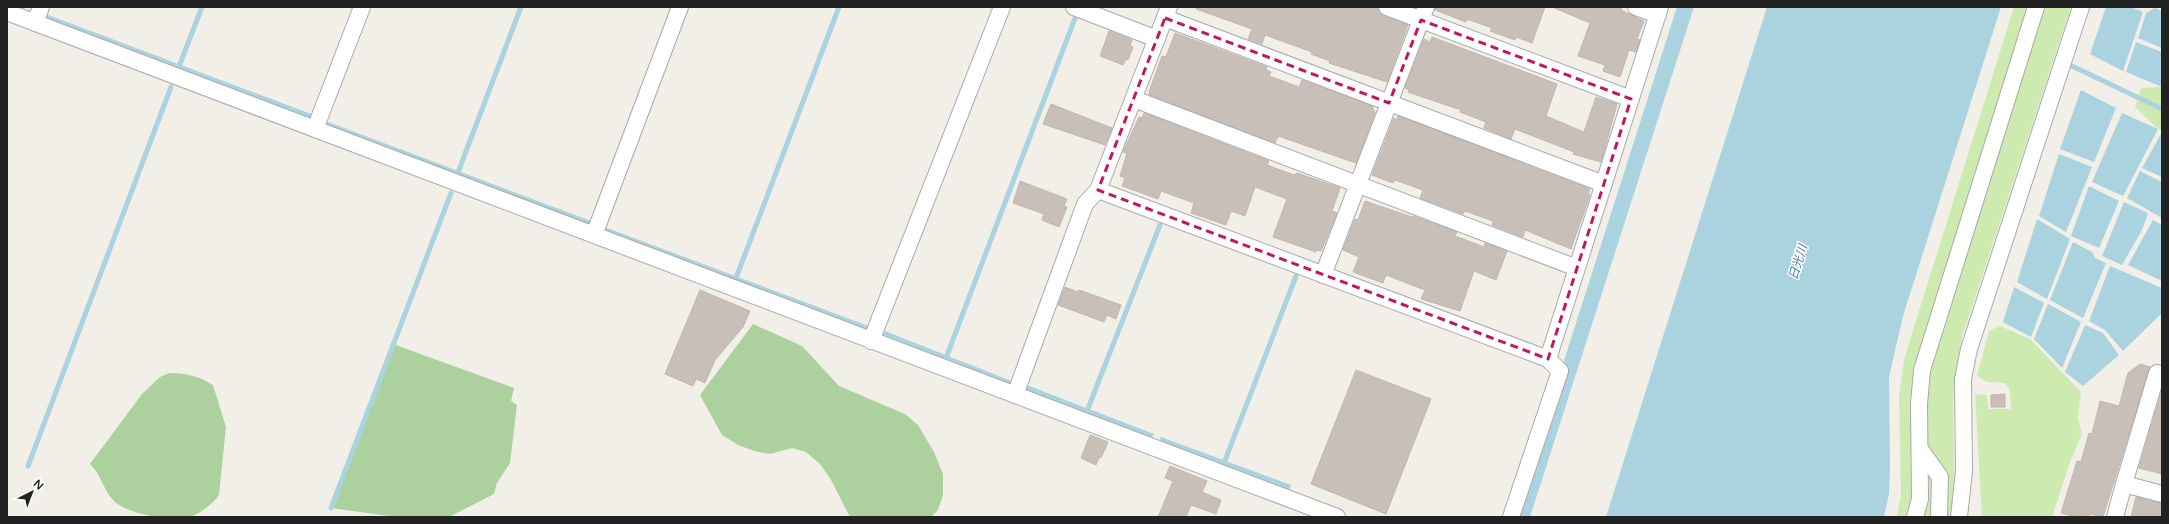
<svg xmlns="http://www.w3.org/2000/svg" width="2169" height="524" font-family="'Varela Round','Noto Sans JP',sans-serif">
<rect width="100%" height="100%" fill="#f2efe9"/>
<path fill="#cdebb0" d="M 2014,7 L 2031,7 L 1918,366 L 1916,475 L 1911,517 L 1897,517 L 1901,494 L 1899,397 L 1904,359 Z
M 2041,7 L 2071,7 L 1963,334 C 1959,352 1955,370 1954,388 C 1951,431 1958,474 1950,517 L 1944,517 L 1926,445 L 1927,374 Z
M 2162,87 L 2162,129 L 2158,129 L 2135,107 L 2141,88 Z
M 2000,326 L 2030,339 L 2081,392 L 2078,418 L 2082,434 L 2070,462 L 2052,517 L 1982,517 L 1975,394 L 1987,395 L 1988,409 L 2011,409 L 2010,390 L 2005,383 L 1987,382 L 1977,376 L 1989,331 Z
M 1927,475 L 1934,477 L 1933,517 L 1922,517 Z"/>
<path fill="#add19e" d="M 753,324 L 802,346 L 839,386 L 905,414 L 918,425 L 934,452 L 943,474 L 943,495 L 938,510 L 931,517 L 850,517 L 830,478 L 820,464 L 806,452 L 792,448 L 770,454 L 754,451 L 738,445 L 722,435 L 700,395 Z
M 393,344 L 514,388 L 511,401 L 517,405 L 510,463 L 497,483 L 494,494 L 449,517 L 396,517 L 331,508 Z
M 169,373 C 187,373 198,376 213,385 L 226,427 L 219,495 C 214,503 199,514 190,517 C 173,522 125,514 113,500 C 103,489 101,474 90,464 L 142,394 L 160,377 Z"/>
<path fill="#aad3df" d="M 1677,7 L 1694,7 L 1530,517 L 1514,517 Z
M 1767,7 L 2001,7 L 1903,316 L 1889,377 L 1890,467 L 1889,494 L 1884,517 L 1606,517 Z
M 2106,7 L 2131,7 L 2143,12 L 2123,71 L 2090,54 Z
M 2155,8 L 2162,11 L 2162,48 L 2138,38 L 2146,13 Z
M 43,13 L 314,115 L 311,120 L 42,18 Z
M 2136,42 L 2162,52 L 2162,87 L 2126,72 Z
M 2081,90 L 2116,108 L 2094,162 L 2060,149 Z
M 2122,113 L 2158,129 L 2123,196 L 2092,182 Z
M 323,120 L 591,221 L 589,226 L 322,124 Z
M 2162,132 L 2162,177 L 2142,168 Z
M 2059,154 L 2092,167 L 2066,232 L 2039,216 Z
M 2140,171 L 2162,182 L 2162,218 L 2127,198 Z
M 2089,186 L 2119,201 L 2099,248 L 2071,236 Z
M 2124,202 L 2148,213 L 2142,230 L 2122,265 L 2102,256 Z
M 2037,219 L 2070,239 L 2047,299 L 2017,282 Z
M 2153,220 L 2162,225 L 2162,281 L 2128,265 Z
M 602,226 L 871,327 L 869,331 L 601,230 Z
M 2073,242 L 2092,252 L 2095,258 L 2106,263 L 2083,318 L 2050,300 Z
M 2110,266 L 2162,288 L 2162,313 L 2123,351 L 2105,330 L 2089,321 Z
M 2014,287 L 2044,303 L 2031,337 L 2003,322 Z
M 2048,304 L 2081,322 L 2062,368 L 2034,339 Z
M 2085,325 L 2103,333 L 2119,355 L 2083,386 L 2065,372 Z
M 885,331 L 1014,382 L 1013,386 L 883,335 Z
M 1024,384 L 1154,434 L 1152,438 L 1022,389 Z
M 1161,437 L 1291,485 L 1289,490 L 1159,442 Z"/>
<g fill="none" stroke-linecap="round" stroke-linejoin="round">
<path stroke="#aad3df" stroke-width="5" d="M 2072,66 L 2162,109
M 178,69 L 202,7
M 457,175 L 521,7
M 736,278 L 839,7
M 946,358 L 1077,13
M 1087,411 L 1160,225
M 1224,463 L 1296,276
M 28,466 L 171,87
M 331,508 L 451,193"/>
</g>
<path fill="#c7bfb8" stroke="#c4b6ab" d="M 1197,7 L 1378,7 L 1379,13 L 1383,16 L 1408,25 L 1387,82 L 1329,63 L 1330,61 L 1311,54 L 1312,52 L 1265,35 L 1262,44 L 1248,39 L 1252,29 L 1196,9 Z
M 1435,7 L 1545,7 L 1532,43 L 1516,37 L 1515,40 L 1490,31 L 1492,28 L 1467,19 L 1466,22 L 1435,10 Z
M 1552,7 L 1622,7 L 1621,10 L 1644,21 L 1637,39 L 1640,40 L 1636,52 L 1629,50 L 1620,77 L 1603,71 L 1605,65 L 1578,56 L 1590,23 Z
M 1109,31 L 1132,40 L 1130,46 L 1133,47 L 1128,60 L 1126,59 L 1123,65 L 1100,56 Z
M 1175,33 L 1267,67 L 1266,70 L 1271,72 L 1269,76 L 1299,87 L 1302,80 L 1372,106 L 1375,113 L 1356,163 L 1278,136 L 1275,143 L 1150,95 L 1149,92 L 1162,56 L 1166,57 Z
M 1432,37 L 1557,84 L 1546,116 L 1584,132 L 1596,97 L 1617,104 L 1601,162 L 1573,154 L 1574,152 L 1515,129 L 1511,139 L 1484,128 L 1486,122 L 1460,112 L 1461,110 L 1408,92 L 1409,90 L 1405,88 L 1424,39 L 1430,42 Z
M 1051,104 L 1112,128 L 1105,145 L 1043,124 Z
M 1144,113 L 1269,161 L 1267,165 L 1294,175 L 1297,173 L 1340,188 L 1332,211 L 1337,213 L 1321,251 L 1317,250 L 1316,252 L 1273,237 L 1287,199 L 1255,187 L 1245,216 L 1231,211 L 1226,225 L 1191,213 L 1194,203 L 1161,191 L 1158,199 L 1122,186 L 1125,178 L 1120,176 L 1127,153 L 1123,152 L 1139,117 L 1142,118 Z
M 1398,116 L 1590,189 L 1588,194 L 1590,195 L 1571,249 L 1525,230 L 1523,237 L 1492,225 L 1493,221 L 1465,211 L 1463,214 L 1420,198 L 1423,190 L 1395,180 L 1393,183 L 1372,175 L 1394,118 L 1397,120 Z
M 1020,181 L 1067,199 L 1064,206 L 1067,207 L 1059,227 L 1042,220 L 1044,214 L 1013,203 Z
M 1365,201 L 1412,217 L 1413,216 L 1457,232 L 1455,236 L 1484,247 L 1485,243 L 1507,251 L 1496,280 L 1474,271 L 1460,311 L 1421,299 L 1425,290 L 1386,275 L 1383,283 L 1353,272 L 1359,257 L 1343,250 L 1355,219 L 1358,220 Z
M 1065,287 L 1078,292 L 1079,290 L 1121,305 L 1116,319 L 1107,315 L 1104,322 L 1058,305 Z
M 700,290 L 750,311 L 743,327 L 715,360 L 705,383 L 696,379 L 693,386 L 665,374 Z
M 2140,364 L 2150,367 L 2103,517 L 2090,514 L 2089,517 L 2076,517 L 2061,513 L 2077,461 L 2081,462 L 2089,433 L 2092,434 L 2100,401 L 2119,406 L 2128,373 Z
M 1356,370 L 1431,399 L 1386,514 L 1311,484 Z
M 2162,390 L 2162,474 L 2139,468 Z
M 2005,394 L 2005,407 L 1991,407 L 1991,395 Z
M 1090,435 L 1108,442 L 1101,458 L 1099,457 L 1096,465 L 1081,458 Z
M 1170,466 L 1207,481 L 1202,492 L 1221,500 L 1216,514 L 1191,505 L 1186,517 L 1158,517 L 1173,481 L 1165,478 Z
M 2136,497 L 2162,503 L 2162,517 L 2131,517 Z"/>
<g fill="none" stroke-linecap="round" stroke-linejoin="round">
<g stroke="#a9a9a9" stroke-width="18">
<path id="street" d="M 1074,7 L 1157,39
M 1169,7 L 1098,190 L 1548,359 L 1660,7
M 1387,7 L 1631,99
M 1636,7 L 1658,15
M 7,12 L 1337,517
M 1165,18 L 1604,184
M 35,23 L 41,7
M 1134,99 L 1577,268
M 315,129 L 362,7
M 594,235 L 680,7
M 1323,275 L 1426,7
M 871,341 L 1002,7
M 1015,395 L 1085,204 L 1098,190
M 1920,449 L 1940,477 L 1939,517
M 2124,484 L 2157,373 L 2162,375
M 1511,517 L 1560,371 L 1548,359
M 1915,517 L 1920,499 L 1919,404 L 1922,370 L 2036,7
M 1959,517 L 1964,471 L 1963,379 L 1969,349 L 2081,7
M 2115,517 L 2124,484 L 2162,494"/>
</g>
<use href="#street" stroke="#fff" stroke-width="16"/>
</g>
<path fill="none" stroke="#c2185b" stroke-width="3" stroke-dasharray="8 5" stroke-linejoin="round" d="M 1165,18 L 1389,103 L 1421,20 L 1631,99 L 1548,359 L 1098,190 Z"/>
<g text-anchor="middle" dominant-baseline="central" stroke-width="3" stroke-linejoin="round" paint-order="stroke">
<g font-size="12" font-style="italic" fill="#4a7aab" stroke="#fff">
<text transform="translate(1798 262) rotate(-73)">日光川</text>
</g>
</g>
<rect width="2169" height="524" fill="none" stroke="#222222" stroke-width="16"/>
<g transform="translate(32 492) rotate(42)" stroke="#ffffff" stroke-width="3" paint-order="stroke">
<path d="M0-3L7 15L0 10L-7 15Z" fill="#222222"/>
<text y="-6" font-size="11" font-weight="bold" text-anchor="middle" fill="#222222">N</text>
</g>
</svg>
